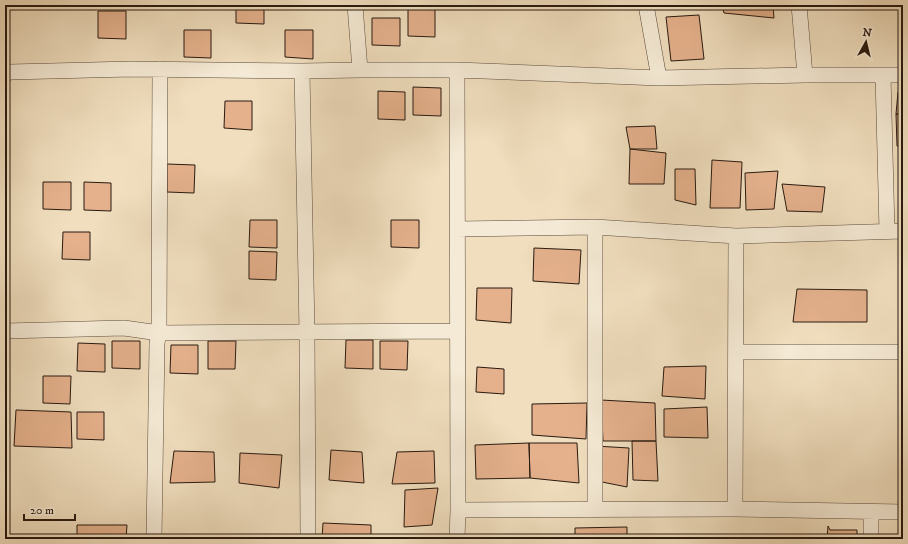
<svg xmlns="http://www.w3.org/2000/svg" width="908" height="544" font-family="'IM FELL DW Pica',serif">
<rect width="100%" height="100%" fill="#f0debe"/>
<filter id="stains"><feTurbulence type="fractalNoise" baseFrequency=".005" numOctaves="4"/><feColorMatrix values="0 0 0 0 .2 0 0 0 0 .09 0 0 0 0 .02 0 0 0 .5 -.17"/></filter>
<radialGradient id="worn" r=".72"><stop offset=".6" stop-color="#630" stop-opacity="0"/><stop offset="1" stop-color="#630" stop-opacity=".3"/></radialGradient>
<path fill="#e4b18c" stroke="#291a10" d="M 236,5 L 264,5 L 264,24 L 236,23 Z
M 722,5 L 773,5 L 774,18 L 724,13 Z
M 408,9 L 435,9 L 435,37 L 408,36 Z
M 98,11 L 126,11 L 126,39 L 98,38 Z
M 699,15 L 704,59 L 671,61 L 666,17 Z
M 372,18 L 400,18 L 400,46 L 372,45 Z
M 184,30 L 211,30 L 211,58 L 184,57 Z
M 285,30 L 313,30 L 313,59 L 285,57 Z
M 413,87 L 441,88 L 441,116 L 413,115 Z
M 378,91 L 405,92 L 405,120 L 378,119 Z
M 898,92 L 903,92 L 903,115 L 896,114 Z
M 225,101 L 252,101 L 252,130 L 224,128 Z
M 896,114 L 903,115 L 903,146 L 897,146 Z
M 655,126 L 657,149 L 630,149 L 626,127 Z
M 630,149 L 666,153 L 664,184 L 629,184 Z
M 712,160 L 742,162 L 740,208 L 710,208 Z
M 167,164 L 195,165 L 194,193 L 167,192 Z
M 675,169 L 695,169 L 696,205 L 675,200 Z
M 778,171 L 774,209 L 746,210 L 745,173 Z
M 43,182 L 71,182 L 71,210 L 43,209 Z
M 84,182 L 111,183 L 111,211 L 84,210 Z
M 782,184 L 825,187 L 822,212 L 787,211 Z
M 250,220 L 277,220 L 277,248 L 249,247 Z
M 391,220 L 419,220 L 419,248 L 391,247 Z
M 63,232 L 90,232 L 90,260 L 62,259 Z
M 534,248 L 581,250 L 579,284 L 533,281 Z
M 249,251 L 277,252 L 276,280 L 249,279 Z
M 477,288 L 512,288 L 511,323 L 476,320 Z
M 797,289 L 867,290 L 867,322 L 793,322 Z
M 346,340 L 373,340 L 373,369 L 345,368 Z
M 112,341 L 140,341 L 140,369 L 112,368 Z
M 208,341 L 236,341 L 235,369 L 208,369 Z
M 380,341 L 408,341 L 407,370 L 380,369 Z
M 78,343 L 105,344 L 105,372 L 77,371 Z
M 171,345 L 198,345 L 198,374 L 170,373 Z
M 706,366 L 705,399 L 662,396 L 664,367 Z
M 477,367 L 504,369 L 504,394 L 476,392 Z
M 43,376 L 71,376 L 70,404 L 43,403 Z
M 601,400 L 655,403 L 656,441 L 603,441 Z
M 587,403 L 586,439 L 532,435 L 532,404 Z
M 707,407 L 708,438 L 664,437 L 664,409 Z
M 16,410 L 71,412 L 72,448 L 14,446 Z
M 77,412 L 104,412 L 104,440 L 77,439 Z
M 632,441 L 656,441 L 658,481 L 633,480 Z
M 529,443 L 530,478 L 476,479 L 475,445 Z
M 529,443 L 577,443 L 579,483 L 530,478 Z
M 595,446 L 629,448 L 627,487 L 602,482 Z
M 331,450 L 362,452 L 364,483 L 329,480 Z
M 174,451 L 214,452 L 215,482 L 170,483 Z
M 434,451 L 435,483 L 392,484 L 397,452 Z
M 240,453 L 282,455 L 279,488 L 239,483 Z
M 438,488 L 432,525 L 404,527 L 405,490 Z
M 323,523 L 371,525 L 371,539 L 322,539 Z
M 77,525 L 127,525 L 126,539 L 77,539 Z
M 828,526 L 830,530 L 857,530 L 857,539 L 827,539 Z
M 627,527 L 627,539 L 575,539 L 575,528 Z
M 627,536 L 660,536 L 660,539 L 627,539 Z
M 887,536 L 903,536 L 903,539 L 887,539 Z"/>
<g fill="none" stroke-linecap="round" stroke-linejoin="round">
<g stroke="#5b4b3c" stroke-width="16">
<path id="street" d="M 355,5 L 360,70
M 646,5 L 659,78
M 799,5 L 805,75
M 160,69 L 159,333 L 457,331
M 302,71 L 307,332 L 308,539
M 5,74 L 10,72 L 131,69 L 302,71 L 360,70 L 457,70 L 659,78 L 805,75 L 903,75
M 883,75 L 887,231
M 457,229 L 595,227 L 736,236 L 903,231
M 5,331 L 124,328 L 159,333 L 157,343 L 154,539
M 736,352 L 903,352
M 735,509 L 736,236
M 458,510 L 735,509 L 903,512
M 595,510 L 595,227
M 871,512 L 871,539
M 457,539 L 458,510 L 457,70"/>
</g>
<use href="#street" stroke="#f5ead5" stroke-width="15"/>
</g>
<rect width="908" height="544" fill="none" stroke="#f0debe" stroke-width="20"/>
<rect x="6" y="6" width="896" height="532" fill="none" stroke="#291a10" stroke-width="2"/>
<rect x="10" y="10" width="888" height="524" fill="none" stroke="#291a10"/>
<g transform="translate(866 42) rotate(8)" stroke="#f5ead5" stroke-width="3" paint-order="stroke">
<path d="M0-3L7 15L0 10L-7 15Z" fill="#291a10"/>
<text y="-6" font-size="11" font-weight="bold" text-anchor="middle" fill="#291a10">N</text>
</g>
<path d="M24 514v6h51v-6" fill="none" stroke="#291a10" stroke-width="2"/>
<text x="30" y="514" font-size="12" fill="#291a10" stroke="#f5ead5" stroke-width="3" paint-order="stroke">20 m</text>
<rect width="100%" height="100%" filter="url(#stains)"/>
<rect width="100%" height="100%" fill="url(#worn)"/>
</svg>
